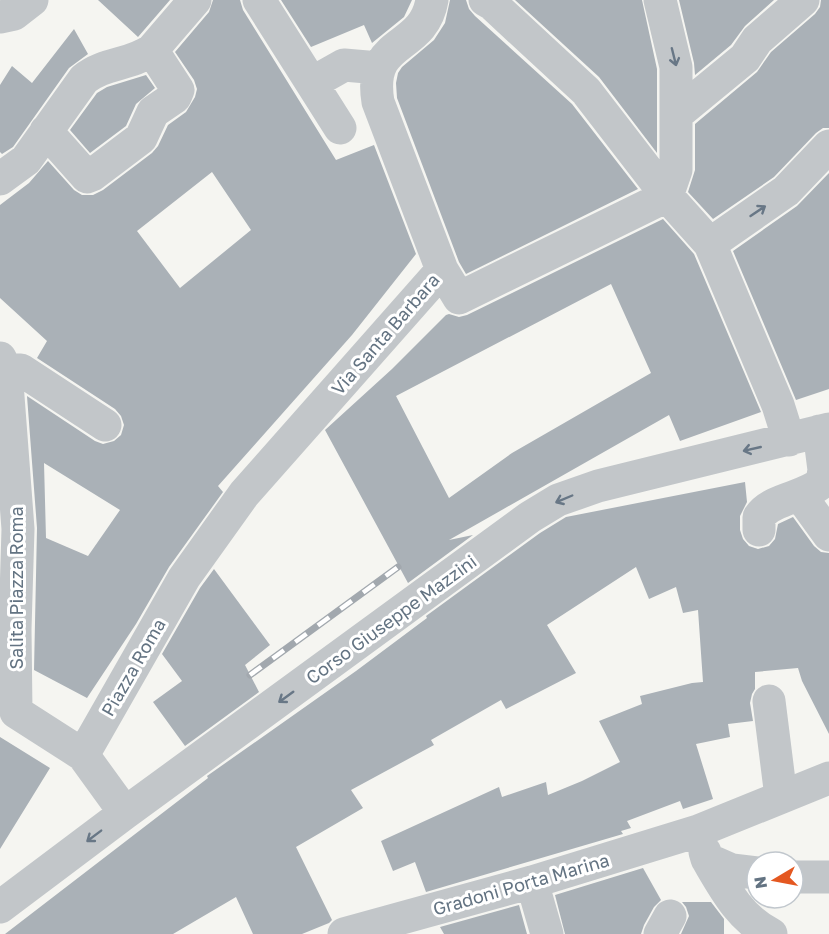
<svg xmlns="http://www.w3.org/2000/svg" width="829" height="934" font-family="'Golos Text',sans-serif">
<rect width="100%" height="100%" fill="#f5f5f1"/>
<path fill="#aab1b7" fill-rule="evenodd" d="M 98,0 L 170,0 L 138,37 Z
M 213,0 L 240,0 L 243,10 L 336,160 L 374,145 L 416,254 L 352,335 L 218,486 L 223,492 L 169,567 L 136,624 L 87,698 L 34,670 L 37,528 L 27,396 L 95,441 L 103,444 L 114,441 L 121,435 L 124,425 L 121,416 L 115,409 L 37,358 L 47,341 L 0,298 L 0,205 L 29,183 L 48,161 L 74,190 L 82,195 L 93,195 L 103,190 L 152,153 L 158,146 L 168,125 L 186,112 L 195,97 L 197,89 L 194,80 L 175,52 L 209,12 ZM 212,172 L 251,230 L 180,288 L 137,231 ZM 44,463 L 120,510 L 88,556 L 46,538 Z
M 281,0 L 412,0 L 404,17 L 372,43 L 364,25 L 311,47 Z
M 450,0 L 466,0 L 469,9 L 475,16 L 572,104 L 638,189 L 466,274 L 459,262 L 397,98 L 396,83 L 398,73 L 402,67 L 434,40 L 445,23 Z
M 515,0 L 642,0 L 657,69 L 657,153 L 599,77 Z
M 679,0 L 774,0 L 745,26 L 731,45 L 695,75 L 694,63 Z
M 821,0 L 829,0 L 829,128 L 823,128 L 816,133 L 774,177 L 713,219 L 688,192 L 695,170 L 695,124 L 757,72 L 771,52 L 815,14 L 820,7 Z
M 74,29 L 88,54 L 69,68 L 13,147 L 2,154 L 0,152 L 0,85 L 12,66 L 32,83 Z
M 146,75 L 155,88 L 136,104 L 126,126 L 90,153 L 70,130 L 97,93 L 107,87 Z
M 829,173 L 829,389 L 796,400 L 733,251 L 797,206 Z
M 663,219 L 694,254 L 761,412 L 680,441 L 669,415 L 449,540 L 473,535 L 408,583 L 325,430 L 392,369 L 446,315 L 449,314 L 459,317 L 467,315 ZM 611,284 L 651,373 L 512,453 L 449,498 L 396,396 Z
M 745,482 L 747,502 L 740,516 L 740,530 L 743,539 L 749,546 L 758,549 L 769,546 L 775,539 L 778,524 L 793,517 L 814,546 L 821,552 L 829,553 L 829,734 L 802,681 L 798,668 L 755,672 L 755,689 L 752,694 L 750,703 L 753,721 L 728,724 L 730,737 L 696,744 L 713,799 L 683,809 L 680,801 L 627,821 L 631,828 L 621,831 L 623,834 L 426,892 L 415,862 L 393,871 L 381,841 L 499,787 L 502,797 L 546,782 L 548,795 L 582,781 L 620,762 L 599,721 L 642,704 L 640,696 L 692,683 L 703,682 L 698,610 L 683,613 L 676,587 L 649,599 L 636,567 L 547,625 L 576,673 L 506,709 L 501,700 L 431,740 L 434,745 L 351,790 L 363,808 L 296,847 L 332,920 L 329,923 L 302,934 L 253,934 L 236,897 L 173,934 L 5,934 L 208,778 L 207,776 L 356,671 L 427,618 L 426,616 L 540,533 L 566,517 Z
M 214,569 L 270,645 L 245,665 L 259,692 L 185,746 L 153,702 L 182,681 L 162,654 L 200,588 Z
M 0,737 L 50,768 L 0,849 Z
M 643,868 L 661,900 L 654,907 L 644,925 L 641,934 L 565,934 L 555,895 Z
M 682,902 L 711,902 L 724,919 L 724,934 L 681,934 L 689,916 L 686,907 Z
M 519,905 L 527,934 L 444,934 L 440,927 Z"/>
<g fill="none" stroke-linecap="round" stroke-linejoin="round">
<path stroke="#c2c6c9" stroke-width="33" d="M 259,0 L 340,128
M 485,0 L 492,4 L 586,91 L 667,196 L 710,244 L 778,405 L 789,440
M 0,17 L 14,14 L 32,0
M 312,83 L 344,65 L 379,68
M 677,114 L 745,58 L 757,40 L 803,0
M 46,131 L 87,177 L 92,175 L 141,138 L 153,112 L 175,97 L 178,90 L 152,50
M 0,179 L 26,160 L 84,79 C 105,62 129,66 152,50 L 195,0
M 710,244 L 786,191 L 829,146
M 442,270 L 459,298 L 667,196 L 676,170 L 676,67 L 660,0
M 0,358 L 6,370 L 18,529 L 15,629 L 16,712
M 6,370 L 21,370 L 105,425
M 800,495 L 829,535
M 759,530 L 759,517 C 771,498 806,498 822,482 L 824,470 L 819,431
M 769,701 L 781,797
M 16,712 L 83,755
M 125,813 L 83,755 L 184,578 L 244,494 L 442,270 L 378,102 C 367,36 423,53 432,0
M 705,852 L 707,859 L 732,870 L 757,873
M 707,859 C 724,888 740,919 771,934
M 793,877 L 829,877
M 532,882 L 547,934
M 0,907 L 125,813 L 530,517 L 558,500 L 598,486 L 829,429
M 344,934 L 532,882 L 698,831 L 829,778
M 660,934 L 670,916"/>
<g stroke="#a2a8ae" stroke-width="7">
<path id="rail" d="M 250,675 L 398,567"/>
</g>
<use href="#rail" stroke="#fff" stroke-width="4.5" stroke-dasharray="14" stroke-linecap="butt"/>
</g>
<defs><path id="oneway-shaft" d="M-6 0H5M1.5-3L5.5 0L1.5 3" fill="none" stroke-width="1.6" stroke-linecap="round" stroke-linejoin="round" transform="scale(1.5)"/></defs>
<g stroke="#687786">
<use href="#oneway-shaft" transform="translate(674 57) rotate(76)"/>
<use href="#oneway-shaft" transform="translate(758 211) rotate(-34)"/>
<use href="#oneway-shaft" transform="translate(752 449) rotate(167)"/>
<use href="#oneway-shaft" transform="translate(564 499) rotate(157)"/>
<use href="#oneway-shaft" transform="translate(286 697) rotate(144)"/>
<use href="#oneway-shaft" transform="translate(94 836) rotate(143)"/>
</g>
<g text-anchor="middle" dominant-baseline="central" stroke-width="6" stroke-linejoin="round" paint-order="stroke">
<g font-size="18" fill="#637382" stroke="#fff">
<text transform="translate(385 334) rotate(-49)">Via Santa Barbara</text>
<text transform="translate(16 588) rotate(-90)">Salita Piazza Roma</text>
<text transform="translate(391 619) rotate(-36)">Corso Giuseppe Mazzini</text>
<text transform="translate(133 667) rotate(-60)">Piazza Roma</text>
<text transform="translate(521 884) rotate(-16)">Gradoni Porta Marina</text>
</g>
</g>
<g transform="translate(775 880) rotate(260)"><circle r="28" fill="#ffffff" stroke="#c1c7cd" stroke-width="1.5"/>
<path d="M0-4.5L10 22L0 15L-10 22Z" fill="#e45821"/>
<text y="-9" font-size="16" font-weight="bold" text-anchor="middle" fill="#637382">N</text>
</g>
</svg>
